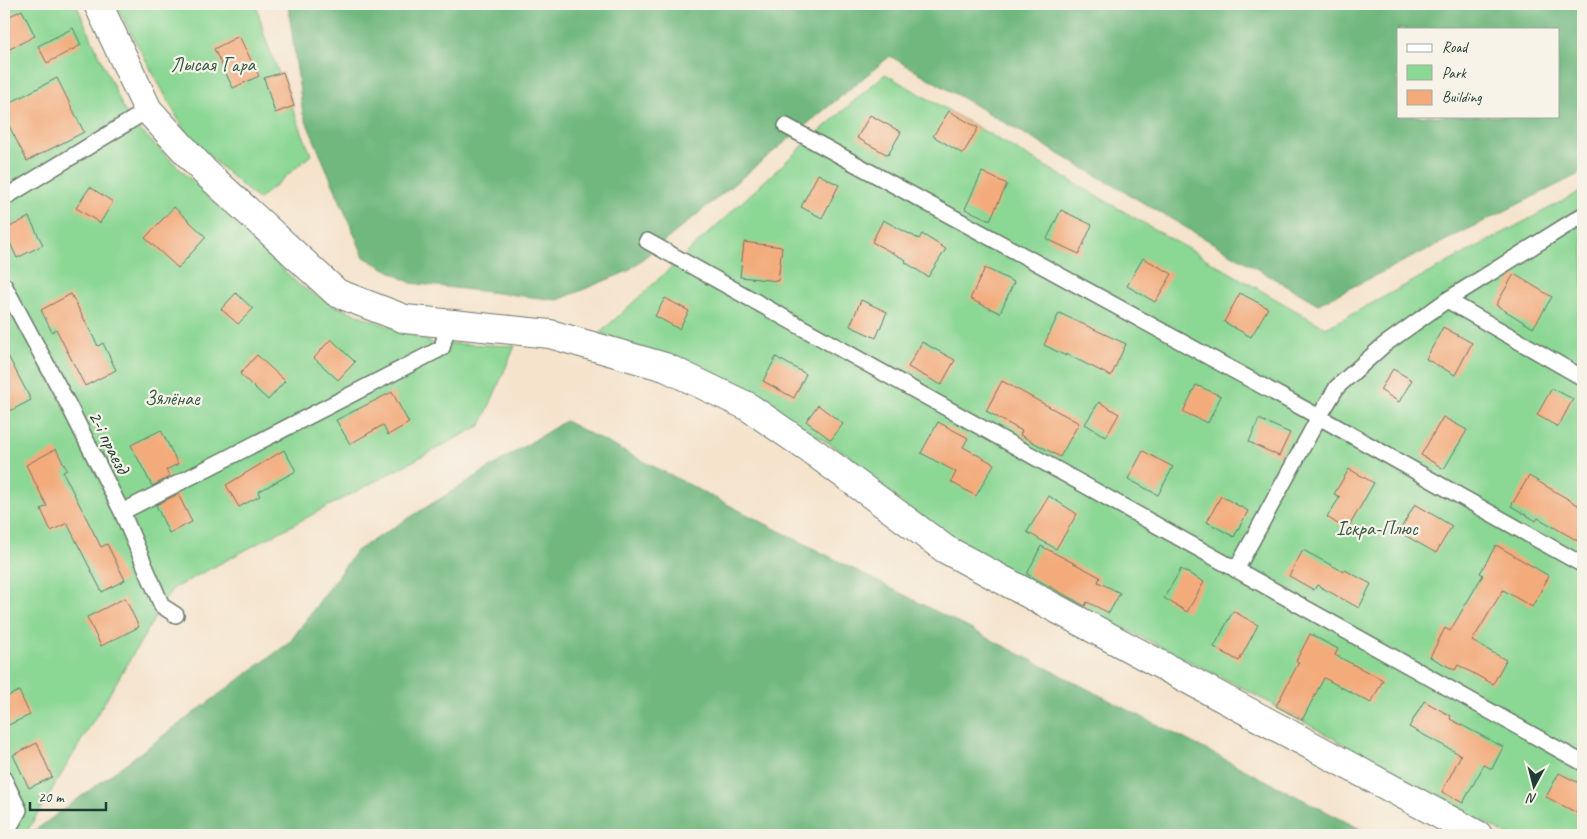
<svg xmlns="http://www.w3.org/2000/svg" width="1587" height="839" font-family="Caveat,sans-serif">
<rect width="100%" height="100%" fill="#f7f3e8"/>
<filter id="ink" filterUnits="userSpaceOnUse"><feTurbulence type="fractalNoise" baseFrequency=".02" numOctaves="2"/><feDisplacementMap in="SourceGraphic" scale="10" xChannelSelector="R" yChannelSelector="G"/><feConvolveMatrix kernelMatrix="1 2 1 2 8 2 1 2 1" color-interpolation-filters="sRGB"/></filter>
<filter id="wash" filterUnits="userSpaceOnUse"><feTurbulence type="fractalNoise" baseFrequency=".0096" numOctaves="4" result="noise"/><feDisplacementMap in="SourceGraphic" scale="20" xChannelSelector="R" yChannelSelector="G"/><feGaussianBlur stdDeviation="1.12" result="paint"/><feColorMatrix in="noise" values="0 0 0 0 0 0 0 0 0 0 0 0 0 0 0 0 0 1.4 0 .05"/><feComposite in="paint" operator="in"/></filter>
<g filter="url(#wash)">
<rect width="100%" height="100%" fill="#f5e3cc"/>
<path fill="#8bd794" stroke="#558a64" d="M 4,4 L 76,4 L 124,110 L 140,130 L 300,286 L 332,305 L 433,343 L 515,346 L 481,425 L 172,589 L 25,835 L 4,835 Z
M 115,4 L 256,4 L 265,38 L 311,155 L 258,200 L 188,137 Z
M 885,74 L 1326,328 L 1583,190 L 1583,835 L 1507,835 L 1241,687 L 983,558 L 919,518 L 848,455 L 718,375 L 600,333 L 805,144 Z"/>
<path fill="#70b87e" stroke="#487a59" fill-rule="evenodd" d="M 288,4 L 1583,4 L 1583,172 L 1318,304 L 890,56 L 628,271 L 558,300 L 411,283 L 364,257 L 303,114 ZM 1398,29 L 1558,29 L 1558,116 L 1398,116 Z
M 565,421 L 1372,835 L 29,835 L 290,642 L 356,551 Z"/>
<g id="blocks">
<path fill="#f3ab7c" d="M 22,10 L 35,36 L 10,49 L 4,37 L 4,19 Z
M 73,28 L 81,45 L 47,63 L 38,46 Z
M 239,36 L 259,76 L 233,88 L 214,49 Z
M 283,72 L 294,106 L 275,113 L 264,78 Z
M 57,78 L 84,132 L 27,161 L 4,116 L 4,106 Z
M 949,111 L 978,128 L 963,154 L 933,136 Z
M 870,115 L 901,132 L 888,155 L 857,138 Z
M 982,172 L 1007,184 L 990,220 L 965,209 Z
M 818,174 L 839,185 L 822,218 L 801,207 Z
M 90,187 L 113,202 L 100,223 L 76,208 Z
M 174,207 L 206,237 L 178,268 L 145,238 Z
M 1061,210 L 1092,225 L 1079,254 L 1047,239 Z
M 29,217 L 43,245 L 17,258 L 4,230 Z
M 883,220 L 919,239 L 922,234 L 946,249 L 928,277 L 905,262 L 906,260 L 872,242 Z
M 744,242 L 782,247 L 778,281 L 740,277 Z
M 1143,258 L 1172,274 L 1155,302 L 1127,286 Z
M 985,268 L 1014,282 L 1000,313 L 970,299 Z
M 1514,274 L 1552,297 L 1533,328 L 1496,305 Z
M 236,293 L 253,309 L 238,324 L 221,309 Z
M 1240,293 L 1268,308 L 1251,337 L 1224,322 Z
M 71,294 L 98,346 L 103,343 L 116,370 L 85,386 L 56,329 L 52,332 L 41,310 Z
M 665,298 L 689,311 L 679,329 L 655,316 Z
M 861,300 L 887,312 L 876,338 L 850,326 Z
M 1059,313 L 1126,344 L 1111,376 L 1066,354 L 1066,356 L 1044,345 Z
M 1443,327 L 1472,343 L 1455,375 L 1426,359 Z
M 331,339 L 355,362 L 338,380 L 314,358 Z
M 922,342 L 955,360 L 941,385 L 908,367 Z
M 4,348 L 31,400 L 4,414 Z
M 257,355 L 285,381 L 268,400 L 240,374 Z
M 776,357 L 806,374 L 794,398 L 763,381 Z
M 1393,369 L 1412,380 L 1399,402 L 1380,390 Z
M 1002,381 L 1079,423 L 1060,457 L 1020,435 L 1022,431 L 986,411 Z
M 1196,385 L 1221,396 L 1208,423 L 1183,412 Z
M 1552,388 L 1573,399 L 1558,427 L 1537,415 Z
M 392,392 L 409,423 L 388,435 L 383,425 L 350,444 L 336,420 Z
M 1099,402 L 1119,414 L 1106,437 L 1085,424 Z
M 818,405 L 843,424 L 831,440 L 806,421 Z
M 1443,417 L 1467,430 L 1444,469 L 1421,455 Z
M 1259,419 L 1290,433 L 1279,456 L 1249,442 Z
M 938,422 L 968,438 L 963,447 L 994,464 L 976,496 L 951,482 L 956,472 L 921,453 Z
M 161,430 L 178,464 L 166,470 L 170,477 L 152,486 L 131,445 Z
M 56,449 L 67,470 L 63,472 L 101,547 L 107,544 L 125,580 L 102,592 L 67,523 L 51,531 L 41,509 L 47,506 L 26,465 Z
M 284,450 L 296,471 L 258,492 L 260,496 L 239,507 L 226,485 Z
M 1143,451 L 1173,467 L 1158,495 L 1128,479 Z
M 1349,469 L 1374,483 L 1347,530 L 1327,517 L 1340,497 L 1334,494 Z
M 1529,476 L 1583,508 L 1583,544 L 1538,518 L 1536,521 L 1511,506 Z
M 178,494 L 192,522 L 169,533 L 156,505 Z
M 1049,496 L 1077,514 L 1056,549 L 1027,532 Z
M 1221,496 L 1248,511 L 1234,537 L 1207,522 Z
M 1415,504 L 1452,526 L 1436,553 L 1399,532 Z
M 1496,545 L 1549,576 L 1532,607 L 1503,590 L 1472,641 L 1506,660 L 1493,684 L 1458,665 L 1455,670 L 1430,657 L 1445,628 L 1450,631 L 1483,575 L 1480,573 Z
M 1041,546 L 1100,577 L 1098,582 L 1120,593 L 1109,613 L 1087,602 L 1085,606 L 1027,574 Z
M 1303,550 L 1344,572 L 1345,570 L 1371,584 L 1359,608 L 1317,585 L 1314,590 L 1289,576 Z
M 1181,569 L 1204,582 L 1187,612 L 1164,598 Z
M 125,598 L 139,627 L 101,646 L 87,617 Z
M 1233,611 L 1258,625 L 1239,661 L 1214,647 Z
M 1310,634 L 1338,649 L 1335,655 L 1383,680 L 1371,703 L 1324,678 L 1302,720 L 1276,706 L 1299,662 L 1296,661 Z
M 19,691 L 30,715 L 4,727 L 4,698 Z
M 1424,701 L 1451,716 L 1450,719 L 1503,747 L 1492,769 L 1484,765 L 1463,803 L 1442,792 L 1461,755 L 1409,727 Z
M 37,743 L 52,777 L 29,788 L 13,755 Z
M 1559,773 L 1583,785 L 1583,816 L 1546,797 Z"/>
</g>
</g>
<g filter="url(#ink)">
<use href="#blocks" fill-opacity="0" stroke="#6a7769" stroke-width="1"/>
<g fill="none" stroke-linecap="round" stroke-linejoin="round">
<g stroke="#6a7769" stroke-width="18">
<path id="service" d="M 786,126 L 1319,417 L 1583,565
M 4,198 L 148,110
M 647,241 L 1583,763
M 4,285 L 69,406 L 122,512 L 162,606 L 176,615
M 1447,300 L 1583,378
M 122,512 L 442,348 L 448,324
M 1236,570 L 1319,417 L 1337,387 L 1384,345 L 1447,300 L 1583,215
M 4,779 L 19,810 L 5,835"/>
</g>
<g stroke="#6a7769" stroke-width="30">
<path id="minor" d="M 98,4 L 148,110 L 204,171 L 337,293 L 405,319 L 550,334 L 665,367 L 747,406 L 815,453 L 945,549 L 1478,835"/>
</g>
<use href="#service" stroke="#fff" stroke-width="15"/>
<use href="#minor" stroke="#fff" stroke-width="28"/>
</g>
</g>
<g text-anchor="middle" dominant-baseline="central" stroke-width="4.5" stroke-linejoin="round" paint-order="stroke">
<g font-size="20" fill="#355c47" stroke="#f7f3e8">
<text x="213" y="64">Лысая Гара</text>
<text x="172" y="398">Зялёнае</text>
<text x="1377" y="528">Іскра-Плюс</text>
</g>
<g font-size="20" fill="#1f3d34" stroke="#f7f3e8">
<text transform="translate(109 442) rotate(63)">2-і праезд</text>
</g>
</g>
<rect width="1587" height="839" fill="none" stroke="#f7f3e8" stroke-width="20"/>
<rect x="1397" y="28" width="162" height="90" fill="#f7f3e8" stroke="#a1aaa0"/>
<rect x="1407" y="44" width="25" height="8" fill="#ffffff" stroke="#a1aaa0"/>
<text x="1442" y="52" font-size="15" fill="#1f3d34">Road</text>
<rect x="1407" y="65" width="25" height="15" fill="#8bd794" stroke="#a1aaa0"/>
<text x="1442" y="78" font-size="15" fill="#1f3d34">Park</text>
<rect x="1407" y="90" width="25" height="15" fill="#f3ab7c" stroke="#a1aaa0"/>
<text x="1442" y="102" font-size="15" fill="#1f3d34">Building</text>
<g transform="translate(1534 786) rotate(187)" stroke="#f7f3e8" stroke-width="4" paint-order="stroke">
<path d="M0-4L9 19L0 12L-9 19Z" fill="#1f3d34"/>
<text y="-8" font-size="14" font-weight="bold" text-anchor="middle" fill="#1f3d34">N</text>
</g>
<path d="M30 802v8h76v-8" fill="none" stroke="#1f3d34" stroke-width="2.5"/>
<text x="38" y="802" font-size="15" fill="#1f3d34" stroke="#f7f3e8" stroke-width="4" paint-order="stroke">20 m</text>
</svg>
